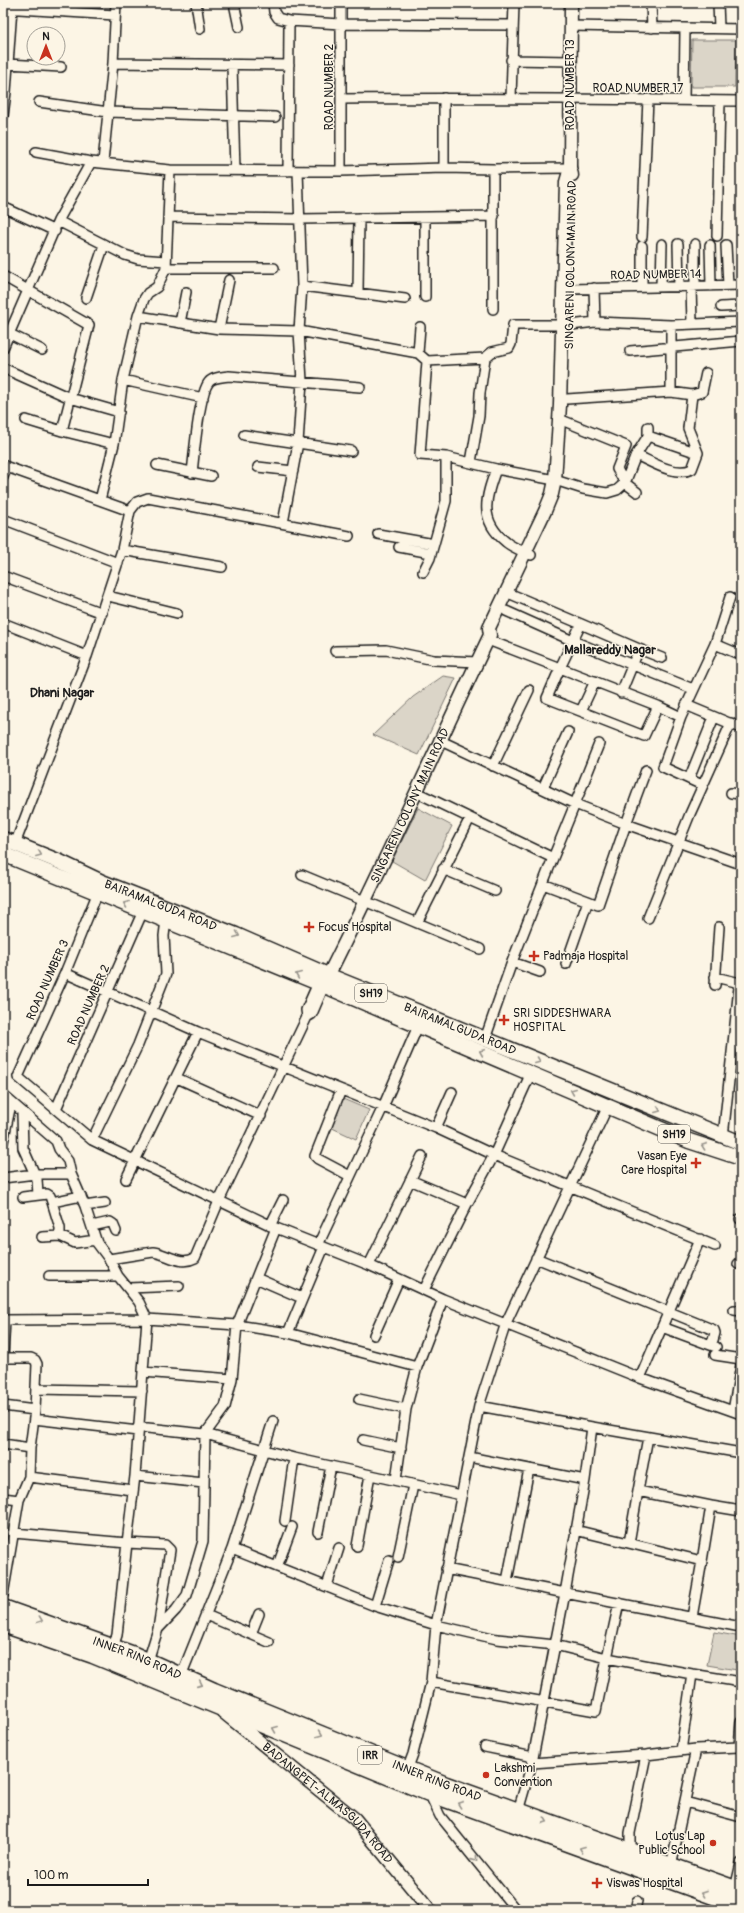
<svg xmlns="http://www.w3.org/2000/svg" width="744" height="1913" font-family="Pangolin,sans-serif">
<rect width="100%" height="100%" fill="#fcf5e5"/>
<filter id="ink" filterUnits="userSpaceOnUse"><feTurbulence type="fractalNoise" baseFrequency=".025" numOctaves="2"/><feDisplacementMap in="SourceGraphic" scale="8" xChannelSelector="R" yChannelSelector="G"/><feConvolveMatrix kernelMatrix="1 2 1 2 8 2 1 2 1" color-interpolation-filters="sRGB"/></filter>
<g filter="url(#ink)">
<path fill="#dbd5c8" stroke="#7c7872" d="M 692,40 L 736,40 L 735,87 L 691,87 Z
M 443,676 L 456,678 L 419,755 L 373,735 L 413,697 Z
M 418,808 L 452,826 L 425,880 L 392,861 Z
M 343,1099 L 369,1110 L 356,1139 L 330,1127 Z
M 714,1632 L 741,1637 L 737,1670 L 707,1665 Z"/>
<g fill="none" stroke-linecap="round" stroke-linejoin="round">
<g stroke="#1c1c1c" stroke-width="12">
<path id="street" d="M 196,3 L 200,29
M 234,3 L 239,27
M 273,3 L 274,12 L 278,18 L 289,21 L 288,171
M 341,3 L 341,171
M 651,3 L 652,28
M 718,3 L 719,28
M 3,8 L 115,15
M 289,21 L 341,24 L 513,25
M 571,26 L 741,29
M 511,60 L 571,61
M 113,63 L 289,65
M 8,64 L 61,67
M 232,65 L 235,170
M 511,98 L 514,3
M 342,99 C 475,98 608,99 741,101
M 684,100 L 685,29
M 39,102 L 108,112 L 275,117
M 3,116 L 6,92 L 12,8
M 36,152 L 91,162 L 170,170 L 341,171 L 444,168 L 493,169 L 570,168
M 103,162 L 113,63 L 116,3
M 444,168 L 444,98
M 3,207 L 55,231
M 169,217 L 301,219 L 494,216
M 58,221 L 125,255 L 138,259 L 166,261
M 717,236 L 720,101
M 642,237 L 648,99
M 678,244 L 679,287
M 710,245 L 711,286
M 726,245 L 728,285
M 166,268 L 274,268
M 3,276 L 89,325 L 62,431 L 114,444
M 302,286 L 405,299
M 695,286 L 695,244
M 642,287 L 642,246
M 661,287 L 662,244
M 691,287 L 692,323
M 594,288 L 595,322
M 571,289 L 741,285
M 358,292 L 359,218
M 425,297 L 425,218
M 86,298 L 104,245
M 721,307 L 741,306
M 493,309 L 493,169
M 138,316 L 219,329 L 299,331 L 418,353 L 427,361 L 420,455 L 446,457 L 496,469 L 555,480 L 583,489 L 607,493 L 617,490 L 625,483 L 636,455 L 648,436 L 648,427
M 180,323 L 186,292
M 571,325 L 595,322 L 671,325 L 741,322
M 219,329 L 229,280
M 10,334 L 42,350
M 3,348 L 58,221 L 91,162
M 630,351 L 741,341
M 418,353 L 420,327
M 427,361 L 485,358
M 3,368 L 70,398 L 119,412
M 123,380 L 203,398
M 671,392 L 671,325
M 567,399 L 671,392 L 692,395
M 26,420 L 62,431
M 564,421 L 626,446 L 617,469 L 625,483 L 637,492
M 244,435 L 351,451
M 648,436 L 698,453
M 636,455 C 652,462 675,477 692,469 L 698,453 L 688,428 L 692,395 L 702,392 L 706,373
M 471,462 L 479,416 L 480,393 L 485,358 L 492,352 L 509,348 L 511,344 L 513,325 L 563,325
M 3,465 L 7,467 L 3,477
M 157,465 L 211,476
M 7,467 L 130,511
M 258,467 L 293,471
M 496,469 C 486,497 478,520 506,542 C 513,548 523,551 531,555
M 192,473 C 194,456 199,393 209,382 C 213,377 223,377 229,376 L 360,387
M 100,500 L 114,444 L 123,380 L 138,316 L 144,299 L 148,293 L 157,287 L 166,268 L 170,170
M 3,519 L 118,563
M 283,523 L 298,443 L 302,381 L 299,331 L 302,286 L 298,171
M 378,534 L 434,544
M 399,547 L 431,553
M 222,567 L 122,550 L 130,511 L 137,502 L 148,498 L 349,536
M 423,572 L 430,558 L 446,501 L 446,457
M 3,576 L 102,613
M 506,592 L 581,624 L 560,668 L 658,706 L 681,717 L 715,644 L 730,597
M 108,596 L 177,613
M 506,611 L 573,641 L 693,689
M 3,623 L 87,656
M 581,624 L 639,649 L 621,693
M 488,640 L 560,668 L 547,698 L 644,736 L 658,706
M 715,644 L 741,655
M 639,649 L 662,658
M 335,651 L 386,650 L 434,660 L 477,662
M 686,705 L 741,728
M 581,711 L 595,681
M 681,717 L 663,767 L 702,785
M 599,744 L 575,804 L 626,824 L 646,770
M 493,766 L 529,690
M 689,779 L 714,717
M 543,788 L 568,732
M 416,792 L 553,858 L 575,804 L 439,740
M 731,793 L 741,794
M 15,844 L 87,656 L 122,550
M 443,869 L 495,891
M 302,875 L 480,949
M 543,884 L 588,901
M 648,918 L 690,814 L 731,723
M 417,923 L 470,818
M 566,964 L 588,901 L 598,905 L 626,824 L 741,864
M 540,972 L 512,962 L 553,858
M 65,973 L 198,1032 L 126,1179
M 715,977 L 736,982 L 739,987 L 723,1137
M 715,985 L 719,927
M 307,1017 L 306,1010 L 318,983
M 198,1032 L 436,1128 L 494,1155 L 715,1246
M 485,1039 L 512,962
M 177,1078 L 261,1116
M 341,1090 L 315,1156 L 318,1159 L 350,1176
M 3,1095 L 56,1141 L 59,1149 L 68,1161 L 71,1174 L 85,1206 L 97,1243 L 109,1259 L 118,1276 L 139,1302 L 147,1319 L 3,1320
M 56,1109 L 143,911
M 22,1114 L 23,1148 L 37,1179 L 38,1195
M 436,1128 L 452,1092
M 92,1140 L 138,1045 L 166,974 L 164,936 L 166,920
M 3,1142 L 11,1104
M 3,1178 L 35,1174 L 71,1174
M 410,1180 L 467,1204 L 494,1155 L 531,1073
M 23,1197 L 47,1194 L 50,1196 L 52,1202 L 81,1196
M 52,1202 L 60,1228 L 60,1236
M 85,1206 L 105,1203
M 740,1219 L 741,1219
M 92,1226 L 110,1222 L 113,1224 L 116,1231
M 270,1226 L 283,1200
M 276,1228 L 369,1265 L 443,1299 L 640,1378 L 741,1414
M 42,1237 L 60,1236 L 75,1243 L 96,1240
M 318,1245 L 383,1107 L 418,1026
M 536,1258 L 714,1330 L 715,1333 L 713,1340
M 109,1259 L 153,1252 C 168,1254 180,1266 195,1258 L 219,1201 L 307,1017 L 312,1014 L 324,986
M 738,1264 L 741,1264
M 369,1265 L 422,1156
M 49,1276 L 118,1276
M 256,1278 L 302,1298
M 129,1288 L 179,1286
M 424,1290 L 467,1204
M 734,1310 L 741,1311
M 662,1327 L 716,1347
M 288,1333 L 417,1367 L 443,1299
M 374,1335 L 399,1279
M 715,1355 L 741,1359
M 143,1372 L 232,1379 L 237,1325 L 288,1333 L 324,1247
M 640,1378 L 700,1239
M 36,1389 L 142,1391
M 359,1399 L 406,1409
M 3,1406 L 35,1410
M 479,1406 L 592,1427 L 585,1480 L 565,1593 L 741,1627
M 733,1411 L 741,1365
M 34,1419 L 138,1431
M 138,1427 L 205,1434 L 294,1458 L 461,1495
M 592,1427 L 741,1453
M 363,1440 L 401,1448
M 3,1444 L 30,1448 L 35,1410 L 37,1364 L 35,1360 L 31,1358 L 3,1358 L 5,1320
M 469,1457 L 585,1480
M 135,1476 L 204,1483
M 29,1477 L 133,1490
M 396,1480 L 406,1409 L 417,1367
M 638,1491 L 648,1437
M 3,1498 L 19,1500
M 711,1506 L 741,1511
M 285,1521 L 294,1458
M 575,1530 L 702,1561 L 711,1506 L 638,1491 L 629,1543
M 318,1532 L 331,1466
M 14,1533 L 127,1543 L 135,1476 L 147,1319 L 237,1325 L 276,1228 L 92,1140 L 18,1077 L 65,973 L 98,892
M 357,1546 L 370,1475
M 232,1549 L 375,1606 L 436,1625 L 497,1639 L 555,1645 L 607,1658 L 596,1711 L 431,1682
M 398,1557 L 413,1485
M 277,1567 L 292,1527
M 446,1569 L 565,1593 L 532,1763
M 507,1581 L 529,1469
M 327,1586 L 339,1548
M 3,1595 L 19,1500 L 29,1477 L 30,1448
M 619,1603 L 607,1658 L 692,1674 L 741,1682
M 375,1606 L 389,1560
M 206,1615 L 269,1642
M 692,1617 L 702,1561
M 251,1634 L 259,1614
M 113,1647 L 117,1635 L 127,1543 L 165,1545 L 170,1550 L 158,1629
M 148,1661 L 158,1629 L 176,1610 L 187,1595 L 203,1541 L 205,1434 L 225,1407 L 232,1379
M 181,1676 L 232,1549 L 273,1421
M 485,1747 L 533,1757
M 696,1749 L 739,1747 L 741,1721
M 681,1751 L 692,1674
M 407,1770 L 413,1754 L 431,1682 L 436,1625 L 479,1406 L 506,1323 L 608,1106
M 429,1793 L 440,1816 L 516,1910
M 685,1802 L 741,1817
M 518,1811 L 532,1763 L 646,1755 L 696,1749 L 671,1866
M 630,1855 L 630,1833 L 646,1755
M 735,1889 L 741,1863
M 635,1910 L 637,1901"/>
</g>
<g stroke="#1c1c1c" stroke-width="15">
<g id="secondary">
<path d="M 571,3 L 570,168 L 572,175"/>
<path id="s1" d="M 328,976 C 385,863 436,748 490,635 L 489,628 L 545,511 L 552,494 L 555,480 L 560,405 L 566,182 L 570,168"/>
<path id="s2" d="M 223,1712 L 355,1819 L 430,1910"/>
</g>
</g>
<g stroke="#1c1c1c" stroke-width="17">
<g id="primary">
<path id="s3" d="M 3,839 L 60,862 L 102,882 L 236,935 L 330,976 L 741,1143"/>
<path d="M 3,854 L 318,983 L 689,1141 L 741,1158"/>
</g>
</g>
<g stroke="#1c1c1c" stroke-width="19">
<g id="highway">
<path id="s4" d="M 3,1608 L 134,1655 L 214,1691 L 446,1785 L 741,1891"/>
<path d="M 3,1624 L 93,1655 L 429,1793 L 741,1906"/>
</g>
</g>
<use href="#street" stroke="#fcf5e5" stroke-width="9"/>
<use href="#secondary" stroke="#fcf5e5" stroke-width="12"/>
<use href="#primary" stroke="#fcf5e5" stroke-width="14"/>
<use href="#highway" stroke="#fcf5e5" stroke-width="16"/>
</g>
<defs><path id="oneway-chevron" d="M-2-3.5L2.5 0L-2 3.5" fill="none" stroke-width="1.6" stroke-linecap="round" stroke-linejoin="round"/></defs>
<g stroke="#97938b">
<use href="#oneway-chevron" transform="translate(39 854) rotate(22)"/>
<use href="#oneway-chevron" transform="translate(126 904) rotate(-158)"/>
<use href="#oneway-chevron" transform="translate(237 935) rotate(22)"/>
<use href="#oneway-chevron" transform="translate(298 975) rotate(-157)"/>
<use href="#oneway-chevron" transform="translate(482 1052) rotate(-157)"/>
<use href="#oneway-chevron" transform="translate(538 1061) rotate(22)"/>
<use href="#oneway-chevron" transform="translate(573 1091) rotate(-157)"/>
<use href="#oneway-chevron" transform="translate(658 1110) rotate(22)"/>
<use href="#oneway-chevron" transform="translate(704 1146) rotate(-160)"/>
<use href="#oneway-chevron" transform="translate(40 1620) rotate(20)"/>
<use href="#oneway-chevron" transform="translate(200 1684) rotate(24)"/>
<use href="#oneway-chevron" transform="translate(275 1729) rotate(-158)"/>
<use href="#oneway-chevron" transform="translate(320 1734) rotate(22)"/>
<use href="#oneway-chevron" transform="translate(460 1804) rotate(-160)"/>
<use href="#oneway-chevron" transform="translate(545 1821) rotate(20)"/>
<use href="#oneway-chevron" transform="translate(582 1849) rotate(-159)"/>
<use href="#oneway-chevron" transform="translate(475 1859) rotate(51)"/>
<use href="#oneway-chevron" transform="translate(704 1893) rotate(-160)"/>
</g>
</g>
<g fill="#c8321e" stroke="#fcf5e5" stroke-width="1.5">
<path d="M307 921h4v4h4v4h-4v4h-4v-4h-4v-4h4z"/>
<path d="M532 950h4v4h4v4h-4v4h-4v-4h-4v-4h4z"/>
<path d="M502 1014h4v4h4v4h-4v4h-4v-4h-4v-4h4z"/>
<path d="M694 1157h4v4h4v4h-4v4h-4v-4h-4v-4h4z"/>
<circle cx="486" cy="1775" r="4"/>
<circle cx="713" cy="1843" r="4"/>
<path d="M595 1877h4v4h4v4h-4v4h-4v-4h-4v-4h4z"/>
</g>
<g text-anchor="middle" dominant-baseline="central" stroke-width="3" stroke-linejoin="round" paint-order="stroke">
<g fill="#fcf5e5" stroke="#5f5d58" stroke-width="1">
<rect x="355" y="984" width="32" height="18" rx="3"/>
<rect x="658" y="1125" width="32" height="18" rx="3"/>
<rect x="358" y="1746" width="24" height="18" rx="3"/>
</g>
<g font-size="11" font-weight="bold" fill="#1c1c1c">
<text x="371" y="993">SH19</text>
<text x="674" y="1134">SH19</text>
<text x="370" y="1755">IRR</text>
</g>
<g font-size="12" fill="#1c1c1c" stroke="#fcf5e5">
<text transform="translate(570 85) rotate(-90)">ROAD NUMBER 13</text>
<text transform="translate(329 87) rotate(-90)">ROAD NUMBER 2</text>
<text x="638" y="88">ROAD NUMBER 17</text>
<text transform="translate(571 265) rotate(-89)">SINGARENI COLONY MAIN ROAD</text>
<text transform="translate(656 275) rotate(-1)">ROAD NUMBER 14</text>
<text stroke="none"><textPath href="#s1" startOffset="189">SINGARENI COLONY MAIN ROAD</textPath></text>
<text stroke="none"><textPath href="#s3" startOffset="171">BAIRAMALGUDA ROAD</textPath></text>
<text transform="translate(48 980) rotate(-66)">ROAD NUMBER 3</text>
<text transform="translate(89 1005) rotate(-66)">ROAD NUMBER 2</text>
<text stroke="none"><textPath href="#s3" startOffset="495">BAIRAMALGUDA ROAD</textPath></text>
<text stroke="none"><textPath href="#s4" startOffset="143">INNER RING ROAD</textPath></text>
<text stroke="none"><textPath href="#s4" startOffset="467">INNER RING ROAD</textPath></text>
<text stroke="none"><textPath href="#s2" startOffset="139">BADANGPET-ALMASGUDA ROAD</textPath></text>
</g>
<g font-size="12" fill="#1c1c1c" stroke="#fcf5e5" text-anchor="start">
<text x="318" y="927">Focus Hospital</text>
<text x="543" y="956">Padmaja Hospital</text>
<text x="513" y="1013">SRI SIDDESHWARA<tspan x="513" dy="14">HOSPITAL</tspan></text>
<text x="687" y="1156" text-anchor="end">Vasan Eye<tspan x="687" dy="14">Care Hospital</tspan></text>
<text x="494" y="1768">Lakshmi<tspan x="494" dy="14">Convention</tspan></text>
<text x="705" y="1836" text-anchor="end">Lotus Lap<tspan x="705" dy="14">Public School</tspan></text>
<text x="606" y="1883">Viswas Hospital</text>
</g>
<g font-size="13" font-weight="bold" fill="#1c1c1c" stroke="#fcf5e5">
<text x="610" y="650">Mallareddy Nagar</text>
<text x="62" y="693">Dhani Nagar</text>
</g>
</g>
<rect width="744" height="1913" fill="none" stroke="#fcf5e5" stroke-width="16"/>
<rect x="8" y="8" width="728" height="1897" fill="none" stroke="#1c1c1c" stroke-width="1.5" filter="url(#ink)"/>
<g transform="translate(46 46)"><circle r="19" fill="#fcf5e5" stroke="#a29e95"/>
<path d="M0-3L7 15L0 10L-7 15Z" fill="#c8321e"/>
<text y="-6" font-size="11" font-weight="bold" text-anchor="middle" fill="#1c1c1c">N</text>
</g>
<path d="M28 1879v6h120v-6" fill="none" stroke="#1c1c1c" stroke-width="2"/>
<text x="34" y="1879" font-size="12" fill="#1c1c1c" stroke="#fcf5e5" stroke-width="3" paint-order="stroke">100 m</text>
</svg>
